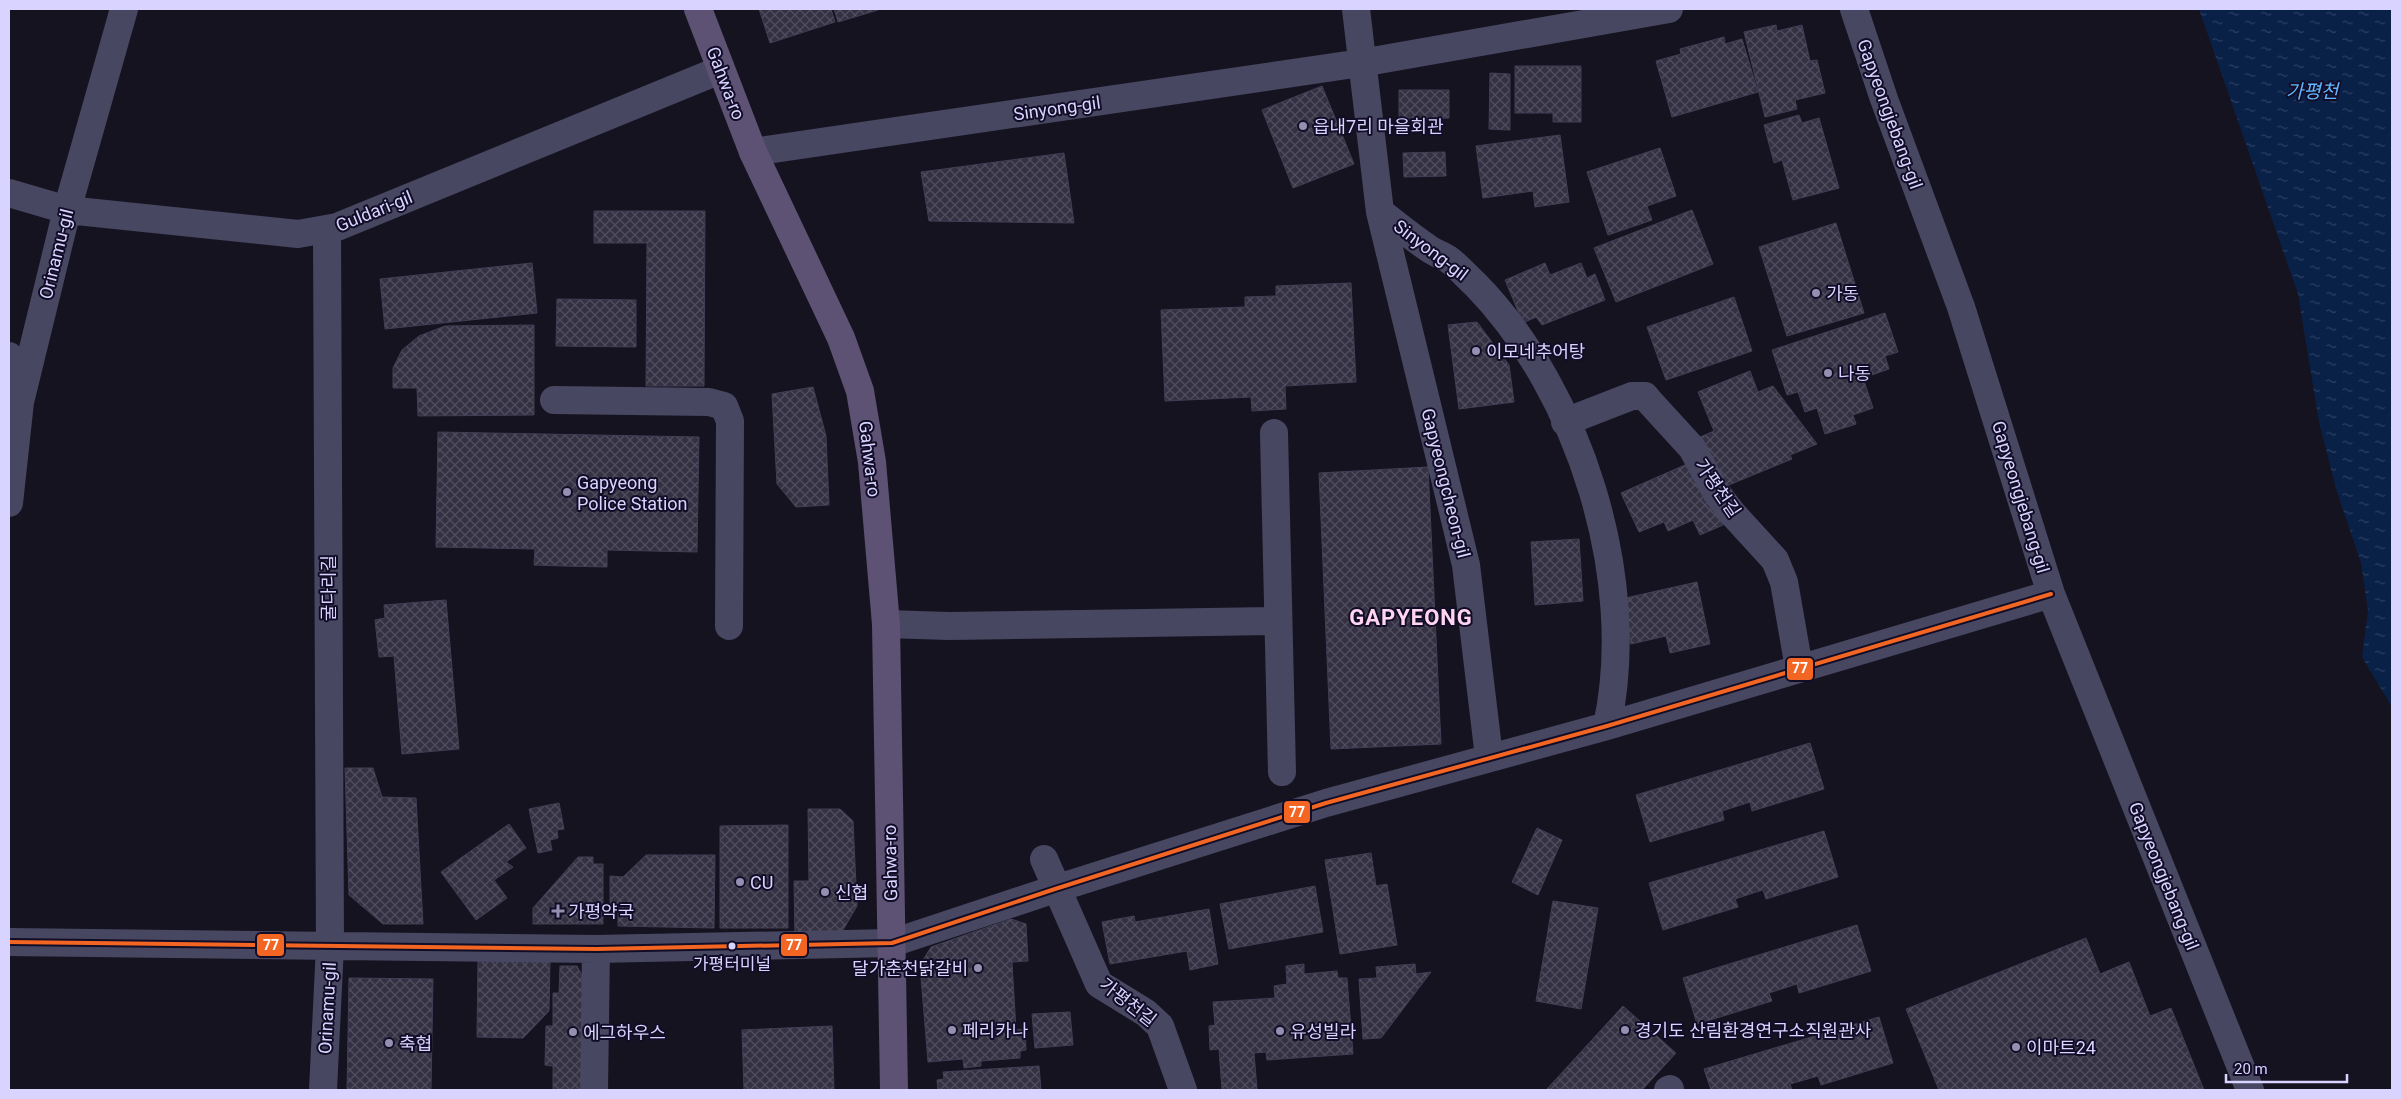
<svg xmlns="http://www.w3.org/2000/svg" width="2401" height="1099" font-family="Roboto,'Noto Sans KR',sans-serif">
<defs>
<pattern id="water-ripples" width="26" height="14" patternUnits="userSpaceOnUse" patternTransform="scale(1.25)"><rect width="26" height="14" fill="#092047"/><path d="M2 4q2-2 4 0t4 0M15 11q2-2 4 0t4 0" fill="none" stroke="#2c4063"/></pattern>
<pattern id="building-cross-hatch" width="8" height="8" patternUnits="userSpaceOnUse" patternTransform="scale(1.25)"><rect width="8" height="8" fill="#343143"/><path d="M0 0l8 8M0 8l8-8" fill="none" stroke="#514e5f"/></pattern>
</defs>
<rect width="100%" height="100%" fill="#161321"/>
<path fill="url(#water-ripples)" d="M 2199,9 L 2392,9 L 2392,707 L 2362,657 L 2368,611 L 2361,563 L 2337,492 L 2319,422 L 2298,294 Z"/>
<path fill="url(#building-cross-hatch)" stroke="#423e55" d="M 759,9 L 831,9 L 835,22 L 770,43 Z
M 834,9 L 878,9 L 878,10 L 838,22 Z
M 1776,25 L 1777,31 L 1802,25 L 1810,61 L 1817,60 L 1825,93 L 1795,100 L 1797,109 L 1765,117 L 1744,32 Z
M 1724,37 L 1725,44 L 1742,39 L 1758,92 L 1672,117 L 1656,61 L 1681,54 L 1680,49 Z
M 1515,66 L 1581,66 L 1581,122 L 1553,122 L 1553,113 L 1515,113 Z
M 1490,73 L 1510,74 L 1510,130 L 1489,129 Z
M 1322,86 L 1354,164 L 1293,188 L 1262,110 Z
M 1399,90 L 1449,90 L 1449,118 L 1399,119 Z
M 1799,115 L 1802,123 L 1819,118 L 1839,188 L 1793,200 L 1782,160 L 1774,163 L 1764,125 Z
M 1560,135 L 1569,202 L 1535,207 L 1533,191 L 1483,198 L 1476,146 Z
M 1660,148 L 1676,196 L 1647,206 L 1652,220 L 1608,235 L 1587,172 Z
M 1445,152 L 1446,176 L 1404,177 L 1403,153 Z
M 1064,153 L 1074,223 L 929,221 L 921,172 Z
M 1692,210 L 1713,264 L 1616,302 L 1594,248 Z
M 594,211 L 705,211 L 704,386 L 646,386 L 647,243 L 594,243 Z
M 1836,223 L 1864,313 L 1787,336 L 1759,247 Z
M 532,263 L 537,313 L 385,329 L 380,279 Z
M 1545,263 L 1550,275 L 1581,263 L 1587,278 L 1595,274 L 1605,300 L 1542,325 L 1536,317 L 1523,323 L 1505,280 Z
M 1351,283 L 1356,382 L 1285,386 L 1286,409 L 1252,411 L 1251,397 L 1165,401 L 1161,310 L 1245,307 L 1245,297 L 1276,296 L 1276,286 Z
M 1734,297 L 1752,351 L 1666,380 L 1647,327 Z
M 557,299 L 636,300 L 636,347 L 556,346 Z
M 1885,313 L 1898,352 L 1885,356 L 1889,369 L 1863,378 L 1873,408 L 1853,415 L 1856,424 L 1825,434 L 1817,408 L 1805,412 L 1798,392 L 1787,395 L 1772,350 Z
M 1477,322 L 1509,365 L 1514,402 L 1459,409 L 1448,325 Z
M 534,325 L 534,415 L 418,416 L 417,388 L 393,388 L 393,368 L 402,350 L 419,336 L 445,326 Z
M 1750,371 L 1758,392 L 1773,386 L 1817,444 L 1790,455 L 1792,459 L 1719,489 L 1698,438 L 1714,431 L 1698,392 Z
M 813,387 L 826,436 L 829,505 L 796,507 L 777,484 L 772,394 Z
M 438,432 L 699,437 L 697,552 L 607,550 L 607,567 L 563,566 L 534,565 L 535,549 L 436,547 Z
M 1694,461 L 1723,525 L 1700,535 L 1693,520 L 1668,531 L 1664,522 L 1639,532 L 1621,493 Z
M 1428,467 L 1441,744 L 1331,749 L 1319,473 Z
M 1579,539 L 1583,601 L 1535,605 L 1531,542 Z
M 1697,582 L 1710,644 L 1670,653 L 1666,636 L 1631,644 L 1621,599 Z
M 446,600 L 459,749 L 402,754 L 394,656 L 379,657 L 375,620 L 385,618 L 384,605 Z
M 1810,743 L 1824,789 L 1752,811 L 1750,802 L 1722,811 L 1724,820 L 1650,842 L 1636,795 Z
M 345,768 L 373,768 L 382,797 L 416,798 L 423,924 L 383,924 L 349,895 Z
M 559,803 L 564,829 L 557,830 L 558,838 L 550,840 L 552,850 L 538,853 L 529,809 Z
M 808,809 L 840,809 L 853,821 L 857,906 L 839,937 L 795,938 L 794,881 L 809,881 Z
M 509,824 L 526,848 L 506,862 L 513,867 L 494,880 L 507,898 L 476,920 L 441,872 Z
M 788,825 L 788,928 L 720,928 L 720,826 Z
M 1537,828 L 1562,840 L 1538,895 L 1512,882 Z
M 1824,831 L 1838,877 L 1766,899 L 1763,890 L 1753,893 L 1735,899 L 1738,907 L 1663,930 L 1649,883 Z
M 1371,853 L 1376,886 L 1387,884 L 1397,945 L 1340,954 L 1325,860 Z
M 646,855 L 715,855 L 714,928 L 618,926 L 618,905 L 610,905 L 610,876 L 623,877 Z
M 578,857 L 593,857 L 593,864 L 603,864 L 603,924 L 533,924 L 533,908 Z
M 1315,886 L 1323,932 L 1229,949 L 1220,904 Z
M 1553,901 L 1598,908 L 1581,1009 L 1536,1001 Z
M 1209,909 L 1218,964 L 1190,970 L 1187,951 L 1110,964 L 1102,922 L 1134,916 L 1135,922 Z
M 1011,919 L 1026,924 L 1028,961 L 1012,962 L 1016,1030 L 1025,1029 L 1026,1050 L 1020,1051 L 1020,1058 L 981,1061 L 981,1066 L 964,1068 L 963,1059 L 928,1062 L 920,965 L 931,947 Z
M 1857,925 L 1871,971 L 1799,993 L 1797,984 L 1769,993 L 1772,1001 L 1697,1024 L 1683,978 Z
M 2086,938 L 2100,974 L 2129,962 L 2150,1016 L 2171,1008 L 2204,1090 L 1939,1090 L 1906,1009 Z
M 478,961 L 550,962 L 549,1011 L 523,1038 L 477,1037 Z
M 1304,964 L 1304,974 L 1337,971 L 1338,978 L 1347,978 L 1353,1054 L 1267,1060 L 1266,1052 L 1254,1053 L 1257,1089 L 1222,1090 L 1219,1049 L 1210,1050 L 1209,1026 L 1215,1025 L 1213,1002 L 1275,998 L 1274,986 L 1287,984 L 1286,966 Z
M 1415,964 L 1416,974 L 1431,972 L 1381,1038 L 1363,1039 L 1359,979 L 1377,978 L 1376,967 Z
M 560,966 L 577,966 L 584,979 L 589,1090 L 553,1090 L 553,1066 L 545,1065 L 546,1026 L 553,1026 L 553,993 L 559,993 Z
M 349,978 L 433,979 L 431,1090 L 347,1090 Z
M 1623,1006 L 1676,1053 L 1642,1090 L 1546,1090 Z
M 1070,1012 L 1073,1045 L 1035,1048 L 1032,1014 Z
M 1879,1017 L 1893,1063 L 1821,1085 L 1818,1076 L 1790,1084 L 1792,1090 L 1711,1090 L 1704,1069 Z
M 832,1026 L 834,1090 L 744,1090 L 742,1030 Z
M 1039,1066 L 1041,1090 L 938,1090 L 937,1080 L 944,1079 L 943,1072 Z"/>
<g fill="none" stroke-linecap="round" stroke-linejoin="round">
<path stroke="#484762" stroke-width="28" d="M 1356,9 L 1380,212 L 1466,565 L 1489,757
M 1854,9 L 1884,99 L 1961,307 L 2051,594 L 2250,1090
M 753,152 L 1361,63 L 1669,9
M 9,193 L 67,210 L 298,234 L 337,227 L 720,70
M 1380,212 C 1396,224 1412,237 1428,248 C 1435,253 1442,255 1448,259 C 1458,266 1467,277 1476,285 C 1580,392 1639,579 1607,726
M 9,356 L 19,398
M 554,400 L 709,402 L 724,406 L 730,421 L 729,626
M 1565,422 L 1632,396 L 1645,396 L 1649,401 L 1692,448 L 1716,492 L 1732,513 L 1775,560 L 1784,582 L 1799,668
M 1274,433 L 1282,772
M 9,503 L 20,402 L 67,210 L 124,9
M 886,624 L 949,626 L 1278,621
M 1044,859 L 1099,984 L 1146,1013 L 1160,1026 L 1183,1090
M 9,942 L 596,949 L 892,943 L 1055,889 L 1326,803 L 1607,726 L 2051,594
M 323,1090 L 330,946 L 327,230
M 594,1090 L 596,949
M 1668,1090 L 1670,1089"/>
<path stroke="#5d5273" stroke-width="28" d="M 698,9 L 753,152 L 841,338 L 860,391 L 872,462 L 886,624 L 894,1090"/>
<g stroke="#120d27" stroke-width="8">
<path id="bus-1" d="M 9,942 L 596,949 L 892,943 L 1055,889 L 1326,803 L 1607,726 L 2051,594"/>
</g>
<use href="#bus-1" stroke="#f26522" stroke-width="4"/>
</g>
<g fill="#9490b1" stroke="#120d27" stroke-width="2">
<circle cx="1303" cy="126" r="5"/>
<circle cx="1816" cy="293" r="5"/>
<circle cx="1476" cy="351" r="5"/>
<circle cx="1828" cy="373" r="5"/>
<circle cx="567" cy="492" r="5"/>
<circle cx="740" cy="882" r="5"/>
<circle cx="825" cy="892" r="5"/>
<path d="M555.5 903.5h5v5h5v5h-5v5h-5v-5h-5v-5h5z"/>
<circle cx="978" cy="968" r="5"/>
<circle cx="952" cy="1030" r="5"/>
<circle cx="1625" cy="1030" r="5"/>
<circle cx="1280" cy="1031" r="5"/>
<circle cx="573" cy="1032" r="5"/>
<circle cx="389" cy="1043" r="5"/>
<circle cx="2016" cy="1047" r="5"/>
</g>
<circle fill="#d8d3ff" stroke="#120d27" stroke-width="2" cx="732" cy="946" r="4.5"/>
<g text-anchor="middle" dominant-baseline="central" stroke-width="4" stroke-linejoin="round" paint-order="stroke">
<g font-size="17" fill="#d8d3ff" stroke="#120d27">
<text x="732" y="964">가평터미널</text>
</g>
<g font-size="18" fill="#d8d3ff" stroke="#120d27">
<text transform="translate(726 83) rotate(69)">Gahwa-ro</text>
<text transform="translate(1057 108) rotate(-8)">Sinyong-gil</text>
<text transform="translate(1890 114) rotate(70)">Gapyeongjebang-gil</text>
<text transform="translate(374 211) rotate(-22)">Guldari-gil</text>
<text transform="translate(1431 250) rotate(37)">Sinyong-gil</text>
<text transform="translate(56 254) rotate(-76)">Orinamu-gil</text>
<text transform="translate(870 459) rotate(83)">Gahwa-ro</text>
<text transform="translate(1446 483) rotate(76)">Gapyeongcheon-gil</text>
<text transform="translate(1718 488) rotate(56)">가평천길</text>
<text transform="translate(2021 497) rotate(73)">Gapyeongjebang-gil</text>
<text transform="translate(328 588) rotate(-90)">굴다리길</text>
<text transform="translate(890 863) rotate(-91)">Gahwa-ro</text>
<text transform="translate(2164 876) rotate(68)">Gapyeongjebang-gil</text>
<text transform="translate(1128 1002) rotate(38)">가평천길</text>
<text transform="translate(327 1008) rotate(-87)">Orinamu-gil</text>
</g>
<g font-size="18" fill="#d8d3ff" stroke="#120d27" text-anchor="start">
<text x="1313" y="126">읍내7리 마을회관</text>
<text x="1826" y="293">가동</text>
<text x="1486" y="351">이모네추어탕</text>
<text x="1838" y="373">나동</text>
<text x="577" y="482">Gapyeong<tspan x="577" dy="21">Police Station</tspan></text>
<text x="750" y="882">CU</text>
<text x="835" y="892">신협</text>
<text x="568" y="911">가평약국</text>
<text x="968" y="968" text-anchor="end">달가춘천닭갈비</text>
<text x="962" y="1030">페리카나</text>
<text x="1635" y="1030">경기도 산림환경연구소직원관사</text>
<text x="1290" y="1031">유성빌라</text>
<text x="583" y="1032">에그하우스</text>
<text x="399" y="1043">축협</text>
<text x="2026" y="1047">이마트24</text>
</g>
<g font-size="19" font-style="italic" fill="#61b6ff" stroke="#120d27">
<text x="2312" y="91">가평천</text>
</g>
<g font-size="22" font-weight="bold" letter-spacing="1" fill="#ffd5f0" stroke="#120d27">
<text x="1411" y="617">GAPYEONG</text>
</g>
</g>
<g stroke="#120d27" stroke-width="2">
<rect x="1786" y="657" width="28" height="24" rx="5" fill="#f26522"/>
<rect x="1283" y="800" width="28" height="24" rx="5" fill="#f26522"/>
<rect x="780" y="933" width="28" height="24" rx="5" fill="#f26522"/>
<rect x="256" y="933" width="29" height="24" rx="5" fill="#f26522"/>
</g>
<g font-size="14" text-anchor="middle" font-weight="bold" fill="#fff">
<text x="1800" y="673">77</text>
<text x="1297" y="817">77</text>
<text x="794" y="950">77</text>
<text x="271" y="950">77</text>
</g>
<rect width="2401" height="1099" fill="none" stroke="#d8d3ff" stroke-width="20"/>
<path d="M2226 1074v8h121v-8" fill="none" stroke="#d8d3ff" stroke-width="2.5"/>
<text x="2234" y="1074" font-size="15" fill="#d8d3ff" stroke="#120d27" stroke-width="4" paint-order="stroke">20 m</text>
</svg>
